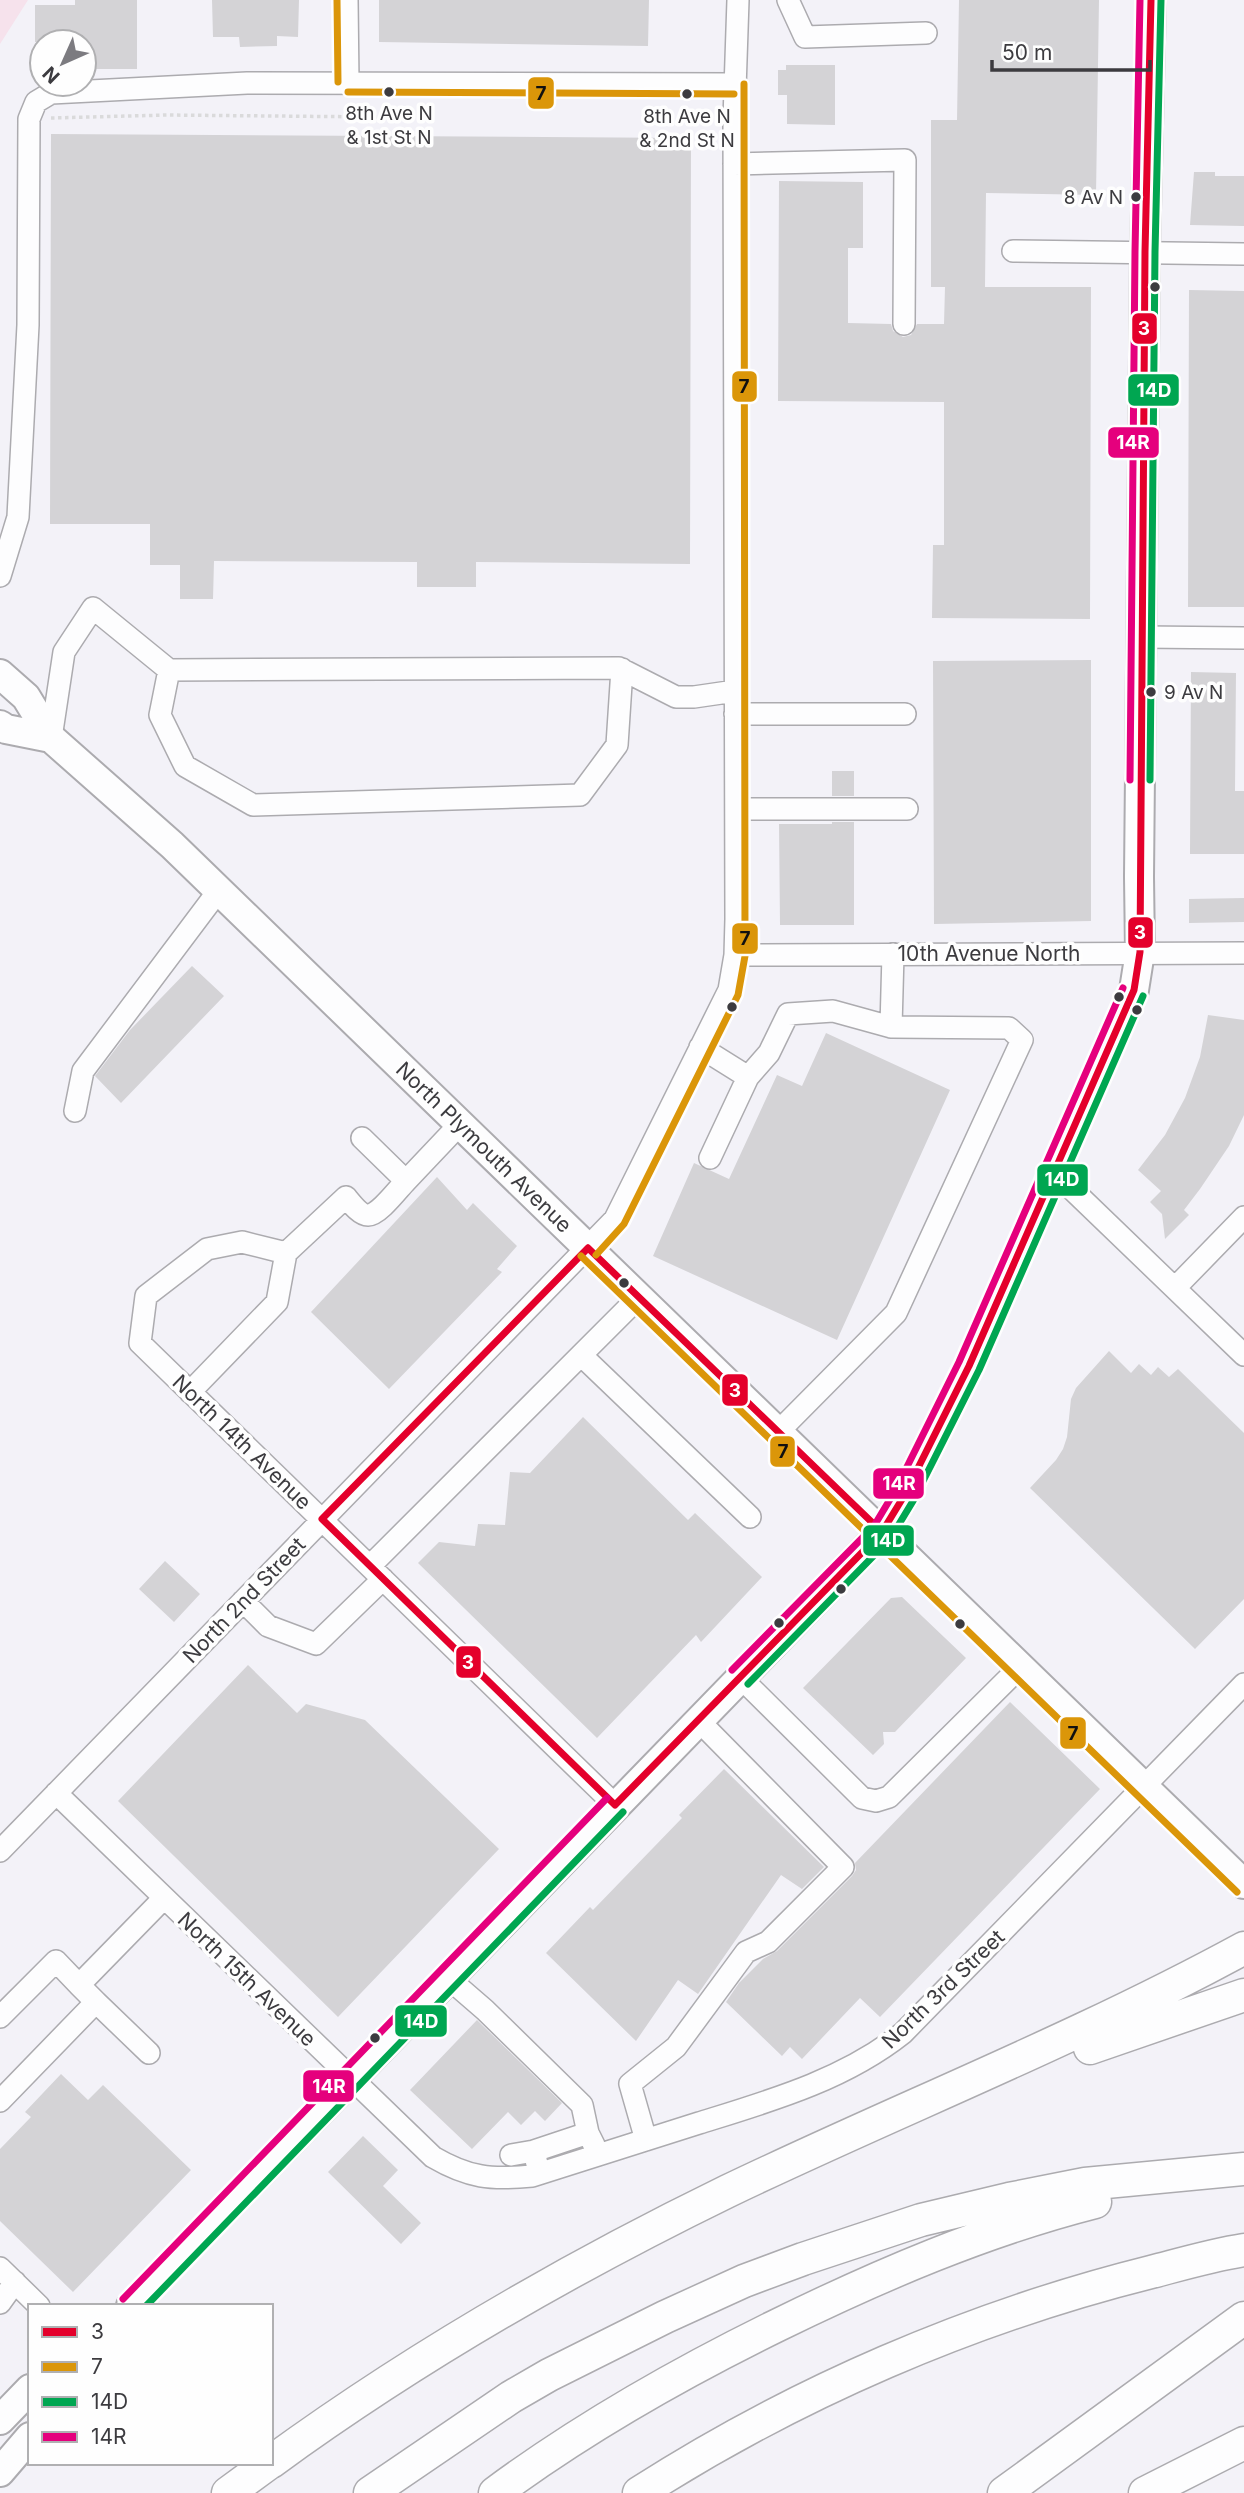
<svg xmlns="http://www.w3.org/2000/svg" width="1244" height="2493" font-family="Inter,sans-serif">
<rect width="100%" height="100%" fill="#f3f2f8"/>
<path fill="#f6e2ec" d="M 0,0 L 28,0 L 0,44 Z"/>
<path fill="#d4d3d6" d="M 75,0 L 137,0 L 137,69 L 84,69 L 84,42 L 35,42 L 35,5 L 75,5 Z
M 212,0 L 299,0 L 298,37 L 277,36 L 277,46 L 240,47 L 239,37 L 213,37 Z
M 379,0 L 649,0 L 648,46 L 379,42 Z
M 959,0 L 1099,0 L 1096,195 L 986,193 L 985,287 L 1091,287 L 1090,619 L 932,618 L 933,545 L 944,545 L 944,402 L 778,401 L 779,181 L 863,182 L 863,248 L 848,248 L 848,323 L 891,324 L 893,331 L 903,337 L 911,335 L 917,324 L 944,324 L 945,287 L 931,287 L 931,120 L 957,120 Z
M 786,65 L 835,65 L 835,125 L 787,124 L 787,95 L 778,95 L 778,70 L 786,70 Z
M 51,134 L 691,138 L 690,564 L 476,562 L 476,587 L 417,587 L 417,562 L 214,561 L 213,599 L 180,599 L 180,565 L 150,565 L 150,524 L 50,524 Z
M 1194,172 L 1215,172 L 1215,176 L 1244,176 L 1244,226 L 1190,225 Z
M 1189,290 L 1244,291 L 1244,607 L 1188,607 Z
M 1091,660 L 1091,921 L 934,924 L 933,661 Z
M 1191,672 L 1236,673 L 1235,791 L 1244,791 L 1244,854 L 1190,854 Z
M 832,771 L 854,771 L 854,796 L 832,796 Z
M 832,822 L 854,822 L 854,925 L 780,925 L 779,824 L 832,824 Z
M 1244,898 L 1244,922 L 1189,923 L 1189,899 Z
M 192,966 L 224,996 L 121,1103 L 95,1076 L 130,1030 Z
M 1208,1015 L 1244,1020 L 1244,1115 L 1229,1146 L 1200,1189 L 1184,1210 L 1189,1215 L 1165,1239 L 1162,1214 L 1150,1202 L 1161,1191 L 1138,1170 L 1165,1135 L 1185,1098 L 1200,1057 Z
M 826,1033 L 950,1090 L 837,1340 L 653,1256 L 694,1163 L 729,1179 L 777,1075 L 802,1086 Z
M 437,1177 L 467,1210 L 473,1203 L 517,1246 L 497,1269 L 502,1272 L 389,1389 L 311,1312 Z
M 1109,1351 L 1131,1373 L 1139,1364 L 1151,1375 L 1158,1367 L 1169,1377 L 1178,1369 L 1244,1433 L 1244,1599 L 1195,1649 L 1030,1488 L 1056,1460 L 1063,1449 L 1067,1437 L 1071,1399 L 1076,1388 Z
M 583,1417 L 688,1520 L 695,1513 L 762,1577 L 701,1642 L 696,1635 L 597,1738 L 418,1563 L 439,1542 L 475,1546 L 478,1524 L 505,1525 L 510,1472 L 530,1473 Z
M 165,1561 L 200,1594 L 174,1622 L 139,1589 Z
M 902,1597 L 966,1658 L 895,1732 L 883,1732 L 884,1744 L 873,1755 L 803,1688 L 891,1598 Z
M 248,1665 L 297,1713 L 306,1704 L 365,1720 L 499,1849 L 338,2017 L 118,1801 Z
M 1010,1702 L 1100,1789 L 880,2017 L 860,1998 L 802,2059 L 790,2047 L 782,2056 L 726,2002 L 739,1983 L 763,1959 L 777,1951 L 852,1876 L 856,1870 L 855,1863 Z
M 724,1769 L 824,1867 L 802,1889 L 781,1875 L 698,1994 L 678,1980 L 636,2041 L 546,1953 L 590,1907 L 593,1910 L 682,1818 L 679,1815 Z
M 477,2020 L 562,2103 L 545,2121 L 535,2111 L 521,2125 L 508,2112 L 472,2149 L 410,2090 Z
M 61,2074 L 88,2100 L 103,2085 L 191,2170 L 73,2292 L 0,2221 L 0,2149 L 31,2117 L 25,2112 Z
M 363,2136 L 398,2170 L 383,2186 L 421,2223 L 401,2244 L 328,2172 Z"/>
<g fill="none" stroke-linecap="round" stroke-linejoin="round">
<g stroke="#acabaf" stroke-width="24">
<path id="minor" d="M 347,0 L 348,82
M 788,0 L 805,37 L 926,33
M 734,164 L 905,160 L 904,324
M 1013,251 L 1244,254
M 0,576 L 18,517 L 28,325 L 29,119 L 36,102 L 51,93 L 247,83 L 734,84
M 1141,637 L 1244,638
M 169,670 L 160,715 L 185,766 L 253,805 L 580,795 L 617,745 L 622,669
M 735,714 L 905,714
M 51,738 L 64,652 L 93,608 L 169,670 L 619,668 L 676,697 L 694,697 L 735,691
M 736,809 L 907,809
M 735,955 L 1244,953
M 891,1027 L 893,954
M 700,1047 L 748,1077 L 769,1053 L 788,1014 L 833,1011 L 891,1027 L 1009,1028 L 1022,1040 L 896,1313 L 778,1432
M 75,1111 L 83,1071 L 219,890
M 362,1138 L 406,1181 L 460,1124
M 710,1158 L 748,1077
M 1055,1173 L 1244,1355
M 286,1253 L 346,1197 C 351,1203 360,1215 368,1215 C 378,1216 399,1188 406,1181
M 1175,1288 L 1244,1217
M 581,1355 L 750,1517
M 190,1392 L 277,1302 L 286,1253 L 242,1242 L 207,1249 L 146,1296 L 140,1343 L 615,1805
M 370,1566 L 639,1297
M 243,1601 L 268,1626 L 316,1644 L 383,1579
M 740,1677 L 862,1798 L 876,1801 L 889,1797 L 1020,1667
M 56,1793 L 433,2157 C 469,2178 491,2180 532,2176 C 588,2158 644,2141 699,2123 C 770,2101 844,2080 903,2033 L 1244,1684
M 0,1851 L 615,1219 L 729,990 L 735,955 L 736,919 L 734,119 L 738,0
M 448,1978 L 485,2010 L 582,2105 L 588,2133
M 96,2002 L 149,2053
M 0,2017 L 56,1961 L 79,1985 L 164,1898
M 0,2101 L 96,2002 L 79,1985
M 646,2140 L 630,2084 L 676,2047 L 746,1952 L 768,1942 L 843,1867 L 698,1720
M 511,2155 L 534,2151
M 539,2173 L 534,2151 L 588,2133 L 594,2145
M 0,2268 L 39,2306
M 0,2303 L 15,2282"/>
</g>
<g stroke="#acabaf" stroke-width="32">
<path id="major" d="M 0,674 L 26,697 L 51,738 L 172,845 L 1244,1884
M 0,725 L 6,729 L 51,738
M 131,2306 L 882,1532 L 904,1496 L 969,1366 L 1134,990 L 1140,952 L 1139,877 L 1145,252 L 1151,0
M 0,2420 L 30,2389
M 0,2472 L 30,2437"/>
</g>
<g stroke="#acabaf" stroke-width="35">
<path id="highway" d="M 1090,2048 L 1244,1995
M 271,2462 C 415,2357 568,2269 728,2191 C 899,2109 1077,2039 1244,1948
M 228,2493 L 269,2463
M 370,2493 L 511,2397 L 549,2375 L 665,2317 L 744,2281 L 803,2259 L 921,2220 L 1009,2199 L 1085,2184 L 1244,2169
M 495,2493 C 583,2428 680,2373 778,2325 C 880,2275 985,2230 1095,2202
M 639,2493 C 795,2393 971,2317 1151,2272 C 1182,2264 1212,2255 1244,2250
M 1004,2493 L 1244,2318
M 1145,2493 L 1244,2443"/>
</g>
<path stroke="#dadadb" stroke-width="3.5" stroke-dasharray="3.5 3.5" stroke-linecap="butt" d="M 51,118 L 167,115 L 378,117"/>
<use href="#minor" stroke="#fdfdfe" stroke-width="21"/>
<use href="#major" stroke="#fdfdfe" stroke-width="28"/>
<use href="#highway" stroke="#fdfdfe" stroke-width="32"/>
<g stroke="#fefefe" stroke-width="12">
<path id="bus-1" d="M 588,1248 L 882,1532
M 322,1519 L 615,1805
M 322,1519 L 588,1248
M 615,1805 L 882,1532 L 904,1496 L 969,1366 L 1134,990 L 1140,952 L 1145,252 L 1151,0"/>
</g>
<g stroke="#fefefe" stroke-width="12">
<path id="bus-2" d="M 337,0 L 338,82
M 348,92 L 734,94
M 596,1255 L 624,1224 L 738,995 L 745,956 L 744,84
M 581,1256 L 1237,1892"/>
</g>
<g stroke="#fefefe" stroke-width="12">
<path id="bus-3" d="M 1150,780 L 1155,252 L 1161,0
M 748,1684 L 890,1539 L 913,1501 L 979,1370 L 1143,996
M 146,2306 L 623,1812"/>
</g>
<g stroke="#fefefe" stroke-width="12">
<path id="bus-4" d="M 1130,780 L 1135,252 L 1140,0
M 732,1670 L 874,1526 L 895,1491 L 959,1362 L 1123,988
M 123,2299 L 607,1798"/>
</g>
<use href="#bus-1" stroke="#e4002b" stroke-width="7"/>
<use href="#bus-2" stroke="#db9609" stroke-width="7"/>
<use href="#bus-3" stroke="#00a651" stroke-width="7"/>
<use href="#bus-4" stroke="#e5007d" stroke-width="7"/>
</g>
<g fill="#3c3b3f" stroke="#fefefe" stroke-width="2.5">
<circle cx="389" cy="92" r="6"/>
<circle cx="687" cy="94" r="6"/>
<circle cx="1136" cy="197" r="6"/>
<circle cx="1155" cy="287" r="6"/>
<circle cx="1151" cy="692" r="6"/>
<circle cx="1119" cy="997" r="6"/>
<circle cx="732" cy="1007" r="6"/>
<circle cx="1137" cy="1010" r="6"/>
<circle cx="624" cy="1283" r="6"/>
<circle cx="841" cy="1589" r="6"/>
<circle cx="779" cy="1623" r="6"/>
<circle cx="960" cy="1624" r="6"/>
<circle cx="375" cy="2038" r="6"/>
</g>
<g text-anchor="middle" dominant-baseline="central" stroke-width="7" stroke-linejoin="round" paint-order="stroke">
<g font-size="19" fill="#3c3b3f" stroke="#fefefe">
<text x="389" y="113">8th Ave N<tspan x="389" dy="24">&amp; 1st St N</tspan></text>
<text x="687" y="116">8th Ave N<tspan x="687" dy="24">&amp; 2nd St N</tspan></text>
<text x="1123" y="197" text-anchor="end">8 Av N</text>
<text x="1164" y="692" text-anchor="start">9 Av N</text>
</g>
<g font-size="21" fill="#3c3b3f" stroke="#fefefe">
<text x="989" y="953">10th Avenue North</text>
<text transform="translate(484 1147) rotate(44)">North Plymouth Avenue</text>
<text transform="translate(242 1442) rotate(44)">North 14th Avenue</text>
<text transform="translate(244 1600) rotate(-46)">North 2nd Street</text>
<text transform="translate(247 1979) rotate(44)">North 15th Avenue</text>
<text transform="translate(943 1989) rotate(-44)">North 3rd Street</text>
</g>
</g>
<g stroke="#fefefe" stroke-width="2.5">
<rect x="527" y="76" width="28" height="34" rx="7" fill="#db9609"/>
<rect x="1131" y="312" width="27" height="33" rx="7" fill="#e4002b"/>
<rect x="731" y="370" width="27" height="33" rx="7" fill="#db9609"/>
<rect x="1127" y="373" width="53" height="34" rx="7" fill="#00a651"/>
<rect x="1107" y="426" width="53" height="33" rx="7" fill="#e5007d"/>
<rect x="1127" y="916" width="27" height="33" rx="7" fill="#e4002b"/>
<rect x="731" y="922" width="28" height="33" rx="7" fill="#db9609"/>
<rect x="1036" y="1163" width="53" height="34" rx="7" fill="#00a651"/>
<rect x="721" y="1373" width="28" height="34" rx="7" fill="#e4002b"/>
<rect x="769" y="1435" width="27" height="33" rx="7" fill="#db9609"/>
<rect x="872" y="1467" width="53" height="33" rx="7" fill="#e5007d"/>
<rect x="862" y="1524" width="53" height="33" rx="7" fill="#00a651"/>
<rect x="455" y="1645" width="27" height="34" rx="7" fill="#e4002b"/>
<rect x="1059" y="1716" width="28" height="34" rx="7" fill="#db9609"/>
<rect x="394" y="2004" width="54" height="34" rx="7" fill="#00a651"/>
<rect x="302" y="2069" width="53" height="34" rx="7" fill="#e5007d"/>
</g>
<g font-size="19" text-anchor="middle" font-weight="bold" fill="#fff">
<text x="1144" y="335">3</text>
<text x="1154" y="397">14D</text>
<text x="1133" y="449">14R</text>
<text x="1140" y="939">3</text>
<text x="1062" y="1186">14D</text>
<text x="735" y="1397">3</text>
<text x="899" y="1490">14R</text>
<text x="888" y="1547">14D</text>
<text x="468" y="1669">3</text>
<text x="421" y="2028">14D</text>
<text x="329" y="2093">14R</text>
</g>
<g font-size="19" text-anchor="middle" font-weight="bold" fill="#111">
<text x="541" y="100">7</text>
<text x="744" y="393">7</text>
<text x="745" y="945">7</text>
<text x="783" y="1458">7</text>
<text x="1073" y="1740">7</text>
</g>
<rect x="28" y="2304" width="245" height="161" fill="#fefefe" stroke="#b0b0b2" stroke-width="2"/>
<rect x="42" y="2327" width="35" height="10" fill="#e4002b" stroke="#b0b0b2" stroke-width="2"/>
<text x="91" y="2339" font-size="21" fill="#3c3b3f">3</text>
<rect x="42" y="2362" width="35" height="10" fill="#db9609" stroke="#b0b0b2" stroke-width="2"/>
<text x="91" y="2374" font-size="21" fill="#3c3b3f">7</text>
<rect x="42" y="2397" width="35" height="10" fill="#00a651" stroke="#b0b0b2" stroke-width="2"/>
<text x="91" y="2409" font-size="21" fill="#3c3b3f">14D</text>
<rect x="42" y="2432" width="35" height="10" fill="#e5007d" stroke="#b0b0b2" stroke-width="2"/>
<text x="91" y="2444" font-size="21" fill="#3c3b3f">14R</text>
<g transform="translate(63 63) rotate(225)"><circle r="33" fill="#fefefe" stroke="#b0b0b2" stroke-width="2"/>
<path d="M0-5L12 26L0 18L-12 26Z" fill="#7c7b80"/>
<text y="-10" font-size="19" font-weight="bold" text-anchor="middle" fill="#3c3b3f">N</text>
</g>
<path d="M992 60v10h158v-10" fill="none" stroke="#3c3b3f" stroke-width="3.5"/>
<text x="1002" y="60" font-size="21" fill="#3c3b3f" stroke="#fefefe" stroke-width="5" paint-order="stroke">50 m</text>
</svg>
